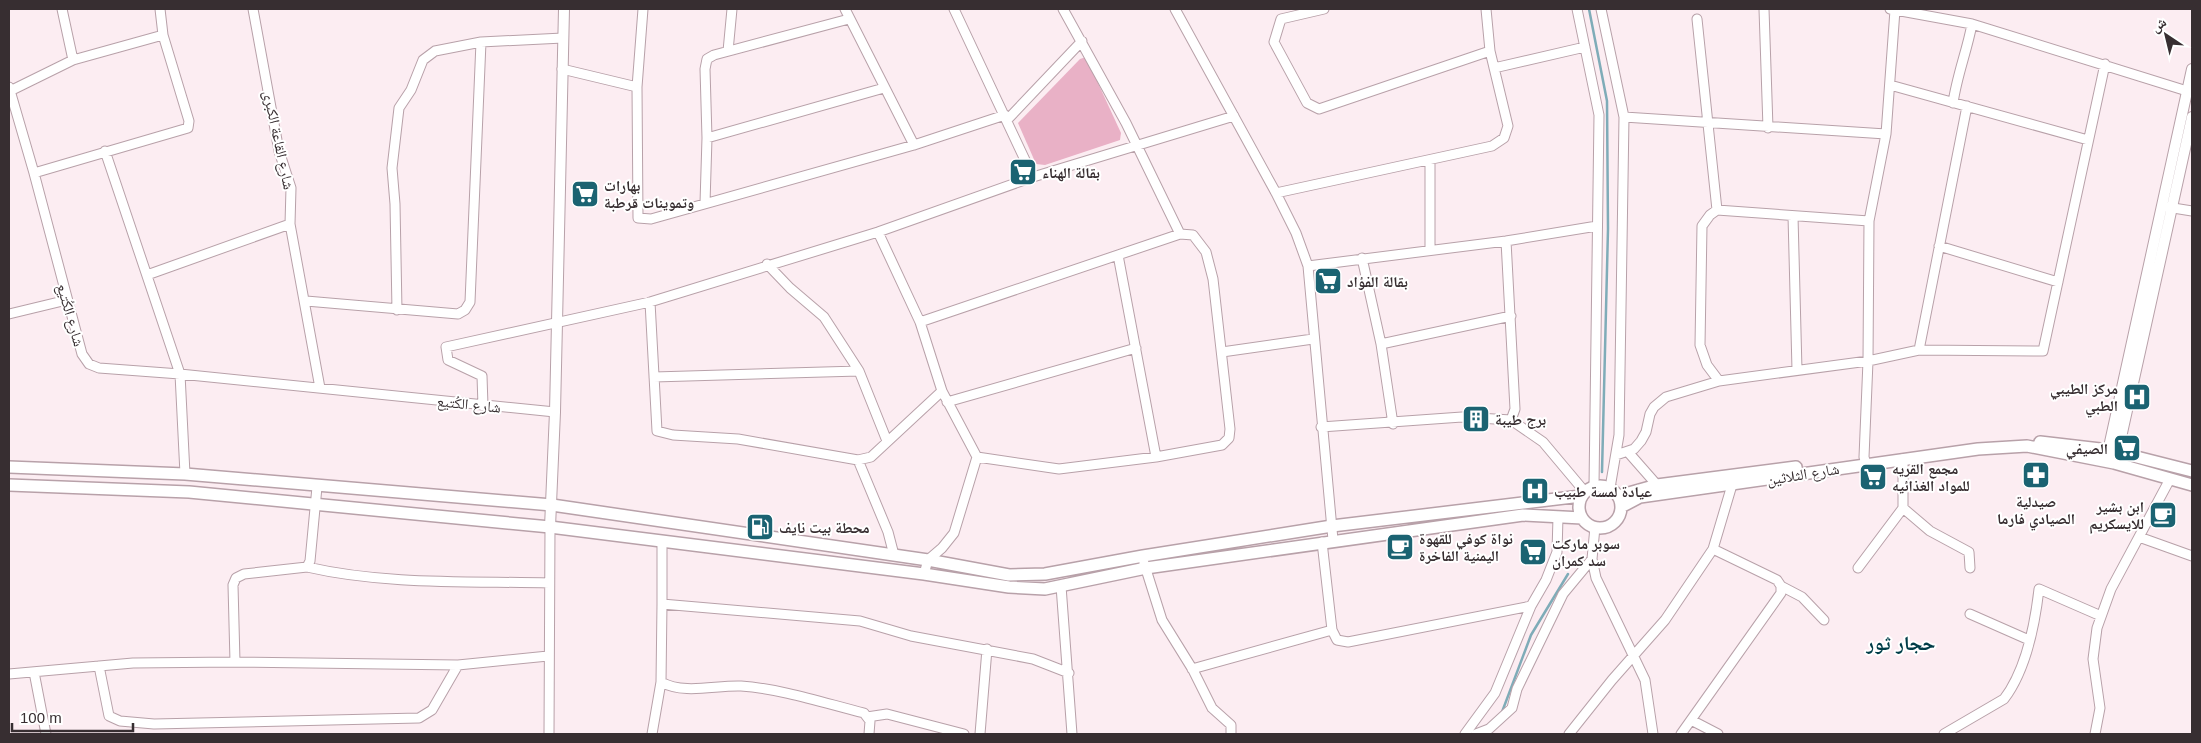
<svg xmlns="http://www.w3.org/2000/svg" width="2201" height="743" font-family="Helvetica,'Noto Naskh Arabic',sans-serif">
<rect width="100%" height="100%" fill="#fcedf2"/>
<path fill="#e9b1c6" d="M 1086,57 L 1121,133 L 1120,140 L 1045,165 L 1036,164 L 1018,123 L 1080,59 Z"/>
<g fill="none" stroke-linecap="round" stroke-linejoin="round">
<path stroke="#7facb8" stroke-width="2.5" d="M 1589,9 L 1607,101 L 1608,229 L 1602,472
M 1502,712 L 1531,635 L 1568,574"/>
<g stroke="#b8a1a9" stroke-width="11">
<path id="minor" d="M 62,9 L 73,60
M 160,9 L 163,35 L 189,121 L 188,128 L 34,173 L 82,354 L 89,364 L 99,368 L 180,374 L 555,412
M 253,9 L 279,151 L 291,188 L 290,224 L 320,388
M 643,9 L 637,87 L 638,218 L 651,219 L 914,145 L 1005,115
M 845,9 L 914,145
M 954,9 L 1033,177
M 1063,9 L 1126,123 L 1180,234
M 1175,9 L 1276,193 L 1296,233 L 1308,266 L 1333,540
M 1324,9 L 1281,19 L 1274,42 L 1307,103 L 1319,109 L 1490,51
M 1577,9 L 1599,115 L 1594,486
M 1601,9 L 1624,117 L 1619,435 L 1610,488
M 1764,9 L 1768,128
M 1890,9 L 1972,24 L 2187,91
M 1697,19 L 1717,210
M 728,51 L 732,9
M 1494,68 L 1585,47
M 562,69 L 637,87
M 1890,85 L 2088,140
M 9,87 L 34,173
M 10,91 L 73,60 L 163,35
M 1953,103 C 1957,75 1967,51 1972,24
M 1624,117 L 1886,134
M 1007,120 L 1082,41
M 707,138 L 884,88
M 105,151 L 180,374 L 185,474
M 1276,193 L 1492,146 L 1504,138 L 1508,126 L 1490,51 L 1486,9
M 705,203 L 707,138 L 705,69 L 707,59 L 714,55 L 849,19
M 2167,207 L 2192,211
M 1793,216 L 1797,370
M 878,232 L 920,322 L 942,391 L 977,457
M 1506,241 L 1515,409 L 1511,420
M 1939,246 L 2058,282
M 1430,249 L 1430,160
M 1118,255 L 1156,457
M 1362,258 L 1381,344 L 1393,424
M 767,264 L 790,288 L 824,317 L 859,371 L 887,441
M 1308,266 L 1506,241 L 1597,226
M 147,275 L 290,224
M 306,301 L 458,314 L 465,310 L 470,302 L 481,42
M 650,302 L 657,431 L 673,435 L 738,439 L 858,460 L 871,457 L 942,391
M 397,310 L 395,204 L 392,168 L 399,108 L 411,90 L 423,60 L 435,51 L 481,42 L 563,38
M 9,314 L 67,300
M 920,322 L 1180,234 L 1193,235 L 1206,252 L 1213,279 L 1230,429 L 1229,438 L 1222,445 L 1156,457 L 1059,469 L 977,457 L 954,533 L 942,548 L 928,560 L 924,574
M 1381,344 L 1511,316
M 1919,350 L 1967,106
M 1222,352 L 1313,339
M 654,377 L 859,371
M 1719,381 L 1707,365 L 1700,345 L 1702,226 L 1710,215 L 1717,210 L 1869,221
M 947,402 L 1136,348
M 483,406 L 482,376 L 448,360 L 446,347 L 650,302 L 878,232 L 1033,177 L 1234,116
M 1321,427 L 1462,417 L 1511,420 L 1543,442 L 1585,492
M 1628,452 L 1657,485
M 1616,455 L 1634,449 L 1641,441 L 1646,432 L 1650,414 L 1654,407 L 1666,397 L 1719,381 L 1868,361 L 1919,350 L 2043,351 L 2105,64
M 858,460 L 888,532 L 894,555
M 1866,464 L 1864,457 L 1868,361 L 1869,221 L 1886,134 L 1895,10
M 1903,508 L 1930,531 L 1969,552 L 1970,568
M 1595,527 L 1592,559 L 1596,578 L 1645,680 L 1653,734
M 2139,537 L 2192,556
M 662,541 L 662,604 L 860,621 L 911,636 L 1033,659 L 1069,673
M 1322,542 L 1332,630 L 1337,640 L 1348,642 L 1531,606
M 1144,563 L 1162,620 L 1193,670 L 1212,708 L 1231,725 L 1231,734
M 307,567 C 385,585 469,581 549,583
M 1858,568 L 1903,508 L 1903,459
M 1061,586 L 1072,734
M 1781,586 L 1802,597 L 1824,620
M 662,604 L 661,682 C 685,695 715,685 741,686 C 782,689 824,703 864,713 L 870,721 L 869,734
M 1970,614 L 2029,640
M 235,662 L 233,585 L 236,578 L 244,574 L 307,567 L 310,561 L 317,487
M 99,666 L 109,716 L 120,721 L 154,724 L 419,718 L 432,710 L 458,665
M 1192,669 L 1332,630
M 34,672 L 46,734
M 9,674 L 133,663 L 235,662 L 458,665 L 548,656
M 867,717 L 887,714 L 964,734
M 1691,720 L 1718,734
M 549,734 L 550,527
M 652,734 L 661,682
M 980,734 L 987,649
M 1465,734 L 1495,693 L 1531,606 L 1546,580 L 1557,552 L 1558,517
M 1476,734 L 1489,729 L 1512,708 L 1517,689 L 1563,594 L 1592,559
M 1569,734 L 1612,680 L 1665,620 L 1713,549
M 1681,734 L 1781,593 L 1781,586 L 1777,580 L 1713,549 L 1732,485
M 1944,734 L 2004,699 C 2026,670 2035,624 2039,589 L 2101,616
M 2095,734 L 2100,708 L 2093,659 L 2097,628 L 2111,589 L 2170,479"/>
</g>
<g stroke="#b8a1a9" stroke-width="12">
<path id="tertiary" d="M 2107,456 L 2192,69
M 2116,460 L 2192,117
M 550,527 L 555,412 L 564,9"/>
</g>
<g stroke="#b8a1a9" stroke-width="14">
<path id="secondary" d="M 2040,442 L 2109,450 L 2192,471
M 9,467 L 185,474 L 552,505 L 928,560 L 1009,575 L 1045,574 L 1143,556 L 1332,526 L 1581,496
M 9,485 L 189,492 L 550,527 L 924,574 L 1009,587 L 1045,589 L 1146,568 L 1523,515 L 1582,518
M1579 507a21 21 0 1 1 42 0a21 21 0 1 1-42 0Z
M 1618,496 L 1657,485 L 1796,467
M 1621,507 L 1640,497 L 1978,449 L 2027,446 L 2114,463 L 2192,485"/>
</g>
<use href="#minor" stroke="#fff" stroke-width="9"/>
<use href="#tertiary" stroke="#fff" stroke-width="10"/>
<use href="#secondary" stroke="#fff" stroke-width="11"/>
</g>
<defs>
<g id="supermarket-square" transform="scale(1.4375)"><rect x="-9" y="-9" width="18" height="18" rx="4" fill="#1b6372" stroke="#fff"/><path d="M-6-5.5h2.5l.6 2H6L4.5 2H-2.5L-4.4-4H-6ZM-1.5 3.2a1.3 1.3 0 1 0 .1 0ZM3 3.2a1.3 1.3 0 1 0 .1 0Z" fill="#fff"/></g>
<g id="hospital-square" transform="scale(1.4375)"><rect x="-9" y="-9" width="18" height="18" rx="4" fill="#1b6372" stroke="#fff"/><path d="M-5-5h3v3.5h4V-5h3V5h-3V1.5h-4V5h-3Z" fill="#fff"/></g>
<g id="building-square" transform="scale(1.4375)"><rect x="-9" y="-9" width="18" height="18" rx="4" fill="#1b6372" stroke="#fff"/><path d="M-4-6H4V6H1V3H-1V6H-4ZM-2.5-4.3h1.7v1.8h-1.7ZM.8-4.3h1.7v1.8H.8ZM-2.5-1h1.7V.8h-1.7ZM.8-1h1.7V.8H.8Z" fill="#fff"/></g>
<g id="pharmacy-square" transform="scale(1.4375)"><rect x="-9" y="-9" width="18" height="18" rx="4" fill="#1b6372" stroke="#fff"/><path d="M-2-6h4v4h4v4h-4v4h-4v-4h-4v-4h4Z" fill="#fff"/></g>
<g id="cafe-square" transform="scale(1.4375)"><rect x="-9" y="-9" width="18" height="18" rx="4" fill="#1b6372" stroke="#fff"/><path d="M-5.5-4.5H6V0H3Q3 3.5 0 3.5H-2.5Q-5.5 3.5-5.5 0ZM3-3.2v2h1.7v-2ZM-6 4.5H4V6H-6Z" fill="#fff"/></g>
<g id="fuel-square" transform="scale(1.4375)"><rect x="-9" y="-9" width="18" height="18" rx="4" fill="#1b6372" stroke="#fff"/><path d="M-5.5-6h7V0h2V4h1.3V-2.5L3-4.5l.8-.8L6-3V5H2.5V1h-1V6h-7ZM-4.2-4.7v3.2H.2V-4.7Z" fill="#fff"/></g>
</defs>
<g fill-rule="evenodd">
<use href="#supermarket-square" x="1023" y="172"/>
<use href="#supermarket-square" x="585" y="194"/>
<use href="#supermarket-square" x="1328" y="281"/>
<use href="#hospital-square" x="2137" y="397"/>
<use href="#building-square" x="1476" y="419"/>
<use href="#supermarket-square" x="2127" y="448"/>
<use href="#pharmacy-square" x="2036" y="475"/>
<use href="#supermarket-square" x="1873" y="477"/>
<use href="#hospital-square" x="1535" y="491"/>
<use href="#cafe-square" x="2163" y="515"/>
<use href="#fuel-square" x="760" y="527"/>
<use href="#cafe-square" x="1400" y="547"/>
<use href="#supermarket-square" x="1533" y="552"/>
</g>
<g text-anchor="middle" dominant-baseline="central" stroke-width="4" stroke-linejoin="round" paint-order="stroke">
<g font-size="15" fill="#372e31" stroke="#fff">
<text transform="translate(279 140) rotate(78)">شارع القاعة الكبرى</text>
<text transform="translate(71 315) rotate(74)">شارع الكُتيع</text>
<text transform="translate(469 404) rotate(6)">شارع الكُتيع</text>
<text transform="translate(1803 474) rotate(-9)">شارع الثلاثين</text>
</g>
<g font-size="15" font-weight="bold" fill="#372e31" stroke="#fff" text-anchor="start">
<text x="1042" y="172">بقالة الهناء</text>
<text x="604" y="185">بهارات<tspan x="604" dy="17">وتموينات قرطبة</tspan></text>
<text x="1347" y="281">بقالة الفؤاد</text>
<text x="2118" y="388" text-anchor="end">مركز الطيبي<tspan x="2118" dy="17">الطبي</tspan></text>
<text x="1495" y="419">برج طيبة</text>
<text x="2108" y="448" text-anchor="end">الصيفي</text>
<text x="1892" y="468">مجمع القريه<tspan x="1892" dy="17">للمواد الغذائيه</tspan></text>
<text x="1554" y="491">عيادة لمسة طبيب</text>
<text x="2036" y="501" text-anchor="middle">صيدلية<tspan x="2036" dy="17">الصيادي فارما</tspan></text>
<text x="2144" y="506" text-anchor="end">ابن بشير<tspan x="2144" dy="17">للايسكريم</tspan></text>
<text x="779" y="527">محطة بيت نايف</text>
<text x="1419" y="538">نواة كوفي للقهوة<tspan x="1419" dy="17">اليمنية الفاخرة</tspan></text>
<text x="1552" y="543">سوبر ماركت<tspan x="1552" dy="17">سد كمران</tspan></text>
</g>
<g font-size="20" font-weight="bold" fill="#003d48" stroke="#fff">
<text x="1901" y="643">حجار ثور</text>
</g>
</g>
<rect width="2201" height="743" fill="none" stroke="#372e31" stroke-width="20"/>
<g transform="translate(2166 35) rotate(325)" stroke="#ffffff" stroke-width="4" paint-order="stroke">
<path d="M0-4L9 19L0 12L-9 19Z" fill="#372e31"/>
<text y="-8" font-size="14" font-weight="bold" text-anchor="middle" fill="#372e31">ش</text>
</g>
<path d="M12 723v8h121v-8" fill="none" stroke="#372e31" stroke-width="2.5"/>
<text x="20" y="723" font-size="15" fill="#372e31" stroke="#ffffff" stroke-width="4" paint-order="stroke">100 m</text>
</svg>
